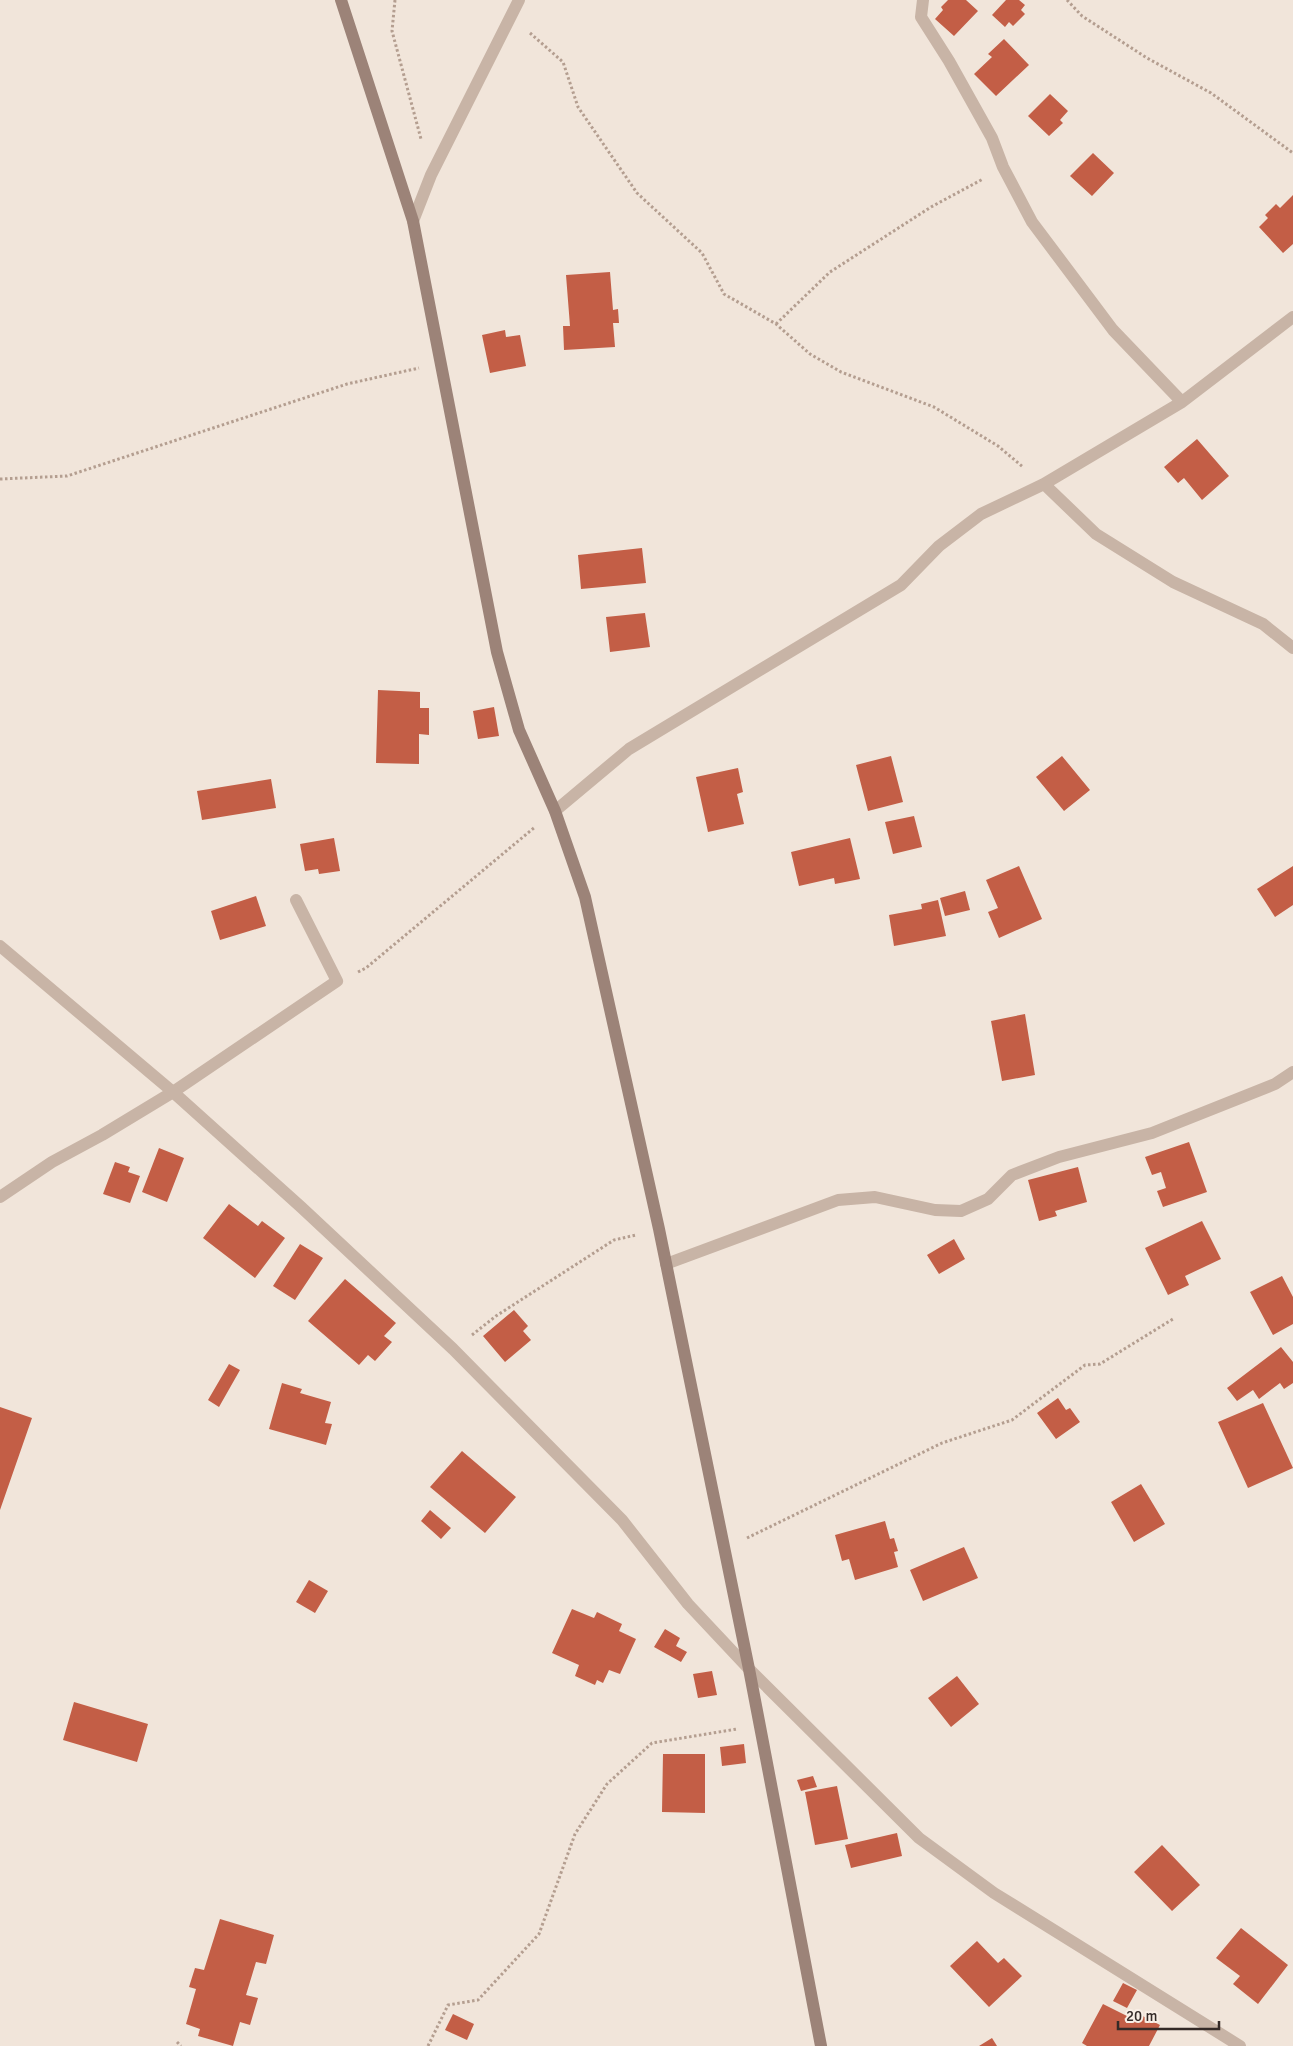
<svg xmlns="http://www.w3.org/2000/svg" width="1293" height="2046" font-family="Signika,sans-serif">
<rect width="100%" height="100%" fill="#f1e5da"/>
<path fill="#c35e46" d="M 948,0 L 966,0 L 978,11 L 954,36 L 935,19 L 943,10 L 941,7 Z
M 1006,0 L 1019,0 L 1025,5 L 1021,10 L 1025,14 L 1013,26 L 1009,22 L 1005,27 L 992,15 Z
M 1004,39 L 1029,65 L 996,96 L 974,74 L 992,57 L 988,54 Z
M 1050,94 L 1068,111 L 1060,120 L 1063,123 L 1049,136 L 1028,116 Z
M 1093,153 L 1114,173 L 1092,196 L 1070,176 Z
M 1293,195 L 1293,244 L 1283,253 L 1259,227 L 1268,218 L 1265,215 L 1276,204 L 1280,208 Z
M 610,272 L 613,310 L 618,309 L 619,323 L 613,323 L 615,347 L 564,350 L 563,326 L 570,326 L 566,275 Z
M 505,330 L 506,337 L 520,335 L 526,366 L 490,373 L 482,335 Z
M 1197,439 L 1229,476 L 1202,500 L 1184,478 L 1178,483 L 1164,467 Z
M 642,548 L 646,583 L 581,589 L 578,555 Z
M 645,613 L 650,647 L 610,652 L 606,617 Z
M 378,690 L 420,692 L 420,708 L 429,708 L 429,735 L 419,734 L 419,764 L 376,763 Z
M 494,707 L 499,736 L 478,739 L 473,711 Z
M 891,756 L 903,802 L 868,811 L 856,765 Z
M 1062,756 L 1090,790 L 1064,811 L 1036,777 Z
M 738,768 L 743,792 L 737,794 L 744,824 L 708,832 L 696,777 Z
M 271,779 L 276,808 L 202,820 L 197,791 Z
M 914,816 L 922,847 L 893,854 L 885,822 Z
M 334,838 L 340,871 L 319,874 L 318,869 L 305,871 L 300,844 Z
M 850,838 L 860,879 L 835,884 L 834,878 L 799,886 L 791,852 Z
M 1019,866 L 1042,919 L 999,938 L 988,912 L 998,908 L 986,880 Z
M 1293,866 L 1293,905 L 1275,917 L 1257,889 Z
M 965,891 L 970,910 L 945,916 L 940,898 Z
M 256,896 L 266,926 L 220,940 L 211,911 Z
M 938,900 L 946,936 L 894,946 L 889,915 L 922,909 L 921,904 Z
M 1025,1014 L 1035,1075 L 1002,1081 L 991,1021 Z
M 1189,1142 L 1207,1192 L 1163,1207 L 1157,1191 L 1166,1188 L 1161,1172 L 1152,1175 L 1145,1157 Z
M 159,1148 L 184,1158 L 167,1202 L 142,1192 Z
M 115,1162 L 130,1167 L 128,1172 L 140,1176 L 130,1203 L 103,1194 Z
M 1078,1167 L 1087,1202 L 1055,1211 L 1057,1216 L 1039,1221 L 1028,1180 Z
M 229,1204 L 258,1226 L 262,1221 L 285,1238 L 255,1278 L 203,1238 Z
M 1202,1221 L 1221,1259 L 1185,1276 L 1189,1285 L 1168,1295 L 1145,1248 Z
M 954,1239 L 965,1259 L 939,1274 L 927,1255 Z
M 300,1244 L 323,1258 L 295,1300 L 273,1286 Z
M 1282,1276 L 1293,1297 L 1293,1324 L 1273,1335 L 1250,1292 Z
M 345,1279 L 396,1323 L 384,1336 L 392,1342 L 375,1361 L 368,1355 L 359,1365 L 308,1321 Z
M 514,1310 L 528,1326 L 523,1331 L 531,1340 L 505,1362 L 483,1336 Z
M 1281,1347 L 1293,1362 L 1293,1383 L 1284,1389 L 1280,1383 L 1259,1399 L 1253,1390 L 1237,1401 L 1227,1388 Z
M 229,1364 L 240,1370 L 219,1407 L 208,1400 Z
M 282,1383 L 302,1389 L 300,1393 L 331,1402 L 325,1423 L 332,1424 L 326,1445 L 269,1429 Z
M 1058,1398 L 1066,1410 L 1070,1408 L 1080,1422 L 1056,1439 L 1037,1413 Z
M 1263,1403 L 1293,1468 L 1248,1488 L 1218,1422 Z
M 0,1407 L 32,1418 L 0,1510 Z
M 462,1451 L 516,1497 L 485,1533 L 430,1487 Z
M 1141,1484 L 1165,1524 L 1134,1542 L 1111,1502 Z
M 430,1510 L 451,1528 L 441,1539 L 421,1521 Z
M 885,1521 L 890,1539 L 894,1538 L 898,1551 L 894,1552 L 898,1567 L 855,1580 L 849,1559 L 842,1561 L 835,1535 Z
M 964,1547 L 978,1578 L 923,1601 L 910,1570 Z
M 309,1580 L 328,1591 L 315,1613 L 296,1602 Z
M 572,1609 L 594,1618 L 597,1612 L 622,1624 L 619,1631 L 636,1639 L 620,1674 L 609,1670 L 603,1683 L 597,1680 L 595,1685 L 575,1676 L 579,1665 L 552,1653 Z
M 665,1629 L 680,1638 L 676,1646 L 687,1652 L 681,1662 L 654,1647 Z
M 712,1671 L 717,1695 L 698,1698 L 693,1674 Z
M 957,1676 L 979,1704 L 951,1727 L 928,1698 Z
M 74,1702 L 148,1724 L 137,1762 L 63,1740 Z
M 744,1744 L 746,1763 L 722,1766 L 720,1747 Z
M 663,1754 L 705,1754 L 705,1813 L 662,1812 Z
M 813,1776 L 817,1787 L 801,1791 L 797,1780 Z
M 837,1786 L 848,1839 L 815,1845 L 805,1792 Z
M 897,1833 L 902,1856 L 851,1868 L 845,1845 Z
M 1162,1845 L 1200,1885 L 1172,1911 L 1134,1872 Z
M 220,1919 L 274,1935 L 266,1964 L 256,1962 L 246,1995 L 258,1998 L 250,2025 L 240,2022 L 233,2046 L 198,2036 L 200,2029 L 186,2024 L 196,1989 L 189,1987 L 195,1968 L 204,1970 Z
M 1241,1928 L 1288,1965 L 1258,2004 L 1233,1984 L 1240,1976 L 1216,1958 Z
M 977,1941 L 998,1963 L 1004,1958 L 1022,1976 L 989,2007 L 950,1966 Z
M 1123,1983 L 1137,1990 L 1127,2008 L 1113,2001 Z
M 1103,2004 L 1129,2017 L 1133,2011 L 1160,2025 L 1149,2046 L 1087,2046 L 1082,2043 Z
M 453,2014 L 474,2024 L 467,2040 L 445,2030 Z
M 992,2038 L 997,2046 L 979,2046 Z"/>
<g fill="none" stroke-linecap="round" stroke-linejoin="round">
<path stroke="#b49e90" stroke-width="3" stroke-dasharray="2.5 2.5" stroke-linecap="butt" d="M 395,0 L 392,31 L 421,139
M 1067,0 L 1082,16 L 1147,58 L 1211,93 L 1293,153
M 530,33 L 563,62 L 578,107 L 637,193 L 702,253 L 724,294 L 776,324 L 810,354 L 841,372 L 934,407 L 998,446 L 1023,467
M 776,324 L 830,272 L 931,207 L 983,179
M 0,479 L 67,476 L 347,384 L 419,368
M 358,972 L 366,968 L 535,827
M 472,1335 L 496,1316 L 614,1240 L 636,1235
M 747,1538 L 942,1443 L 1012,1420 L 1085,1365 L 1100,1364 L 1173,1319
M 177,2042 L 181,2046
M 428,2046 L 448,2005 L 478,2000 L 539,1934 L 575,1834 L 607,1784 L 652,1743 L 737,1729"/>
<path stroke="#c8b4a6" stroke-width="12" d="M 173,1092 L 337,981 L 296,900"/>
<path stroke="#c8b4a6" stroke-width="12" d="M 923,0 L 921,17 L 949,61 L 992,138 L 1003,167 L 1032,222 L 1113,330 L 1182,402
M 413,221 L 431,175 L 519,0
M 1044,484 L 1096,534 L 1173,582 L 1263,624 L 1293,648
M 555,811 L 629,749 L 901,585 L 939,546 L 981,514 L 1044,484 L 1182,402 L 1293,317
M 0,946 L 173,1092 L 301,1207 L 453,1349 L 622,1520 L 688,1604 L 749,1669 L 919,1838 L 994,1893 L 1240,2046
M 0,1197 L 52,1162 L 102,1135 L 173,1092
M 666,1264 L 838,1200 L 875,1197 L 935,1210 L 961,1211 L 988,1199 L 1012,1175 L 1059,1157 L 1152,1133 L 1275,1084 L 1293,1072"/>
<path stroke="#9c8378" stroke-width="12" d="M 341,0 L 413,221 L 497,652 L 519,730 L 555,811 L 585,897 L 659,1229 L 749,1669 L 821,2046"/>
</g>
<path d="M1118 2021v8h101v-8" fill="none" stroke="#342a27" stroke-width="2.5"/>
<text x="1126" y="2021" font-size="15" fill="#342a27" stroke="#f9efe6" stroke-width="4" paint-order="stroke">20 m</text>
</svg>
